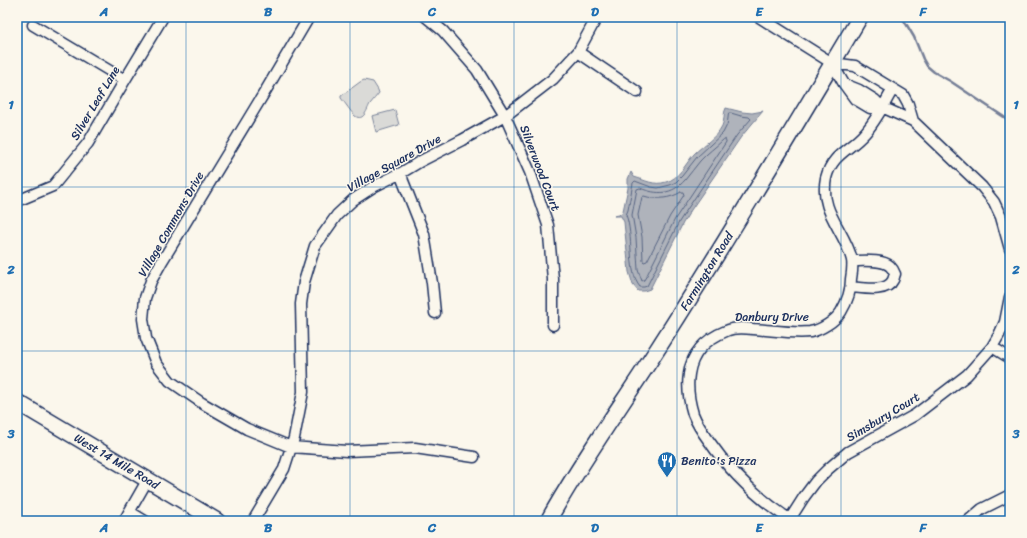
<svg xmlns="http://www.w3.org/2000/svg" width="1027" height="538" font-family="Sriracha,sans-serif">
<rect width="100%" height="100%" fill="#fbf7ec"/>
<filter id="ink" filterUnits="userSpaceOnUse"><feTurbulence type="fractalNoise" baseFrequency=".025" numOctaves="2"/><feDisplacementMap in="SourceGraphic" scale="8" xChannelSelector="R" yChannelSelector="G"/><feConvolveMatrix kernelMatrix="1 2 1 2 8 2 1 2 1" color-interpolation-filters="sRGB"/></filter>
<g filter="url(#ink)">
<path fill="#dadad7" stroke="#7a849a" d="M 364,80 L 373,82 L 378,90 L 379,93 C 376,97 373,100 370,104 C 367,109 364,122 355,116 C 351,112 345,103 341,98 L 341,96 L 360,82 Z
M 395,110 L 399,125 L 376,132 L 372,116 Z"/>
<path fill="#afb3bb" stroke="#747e96" d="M 726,108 L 742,112 L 752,113 L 763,111 L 741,137 L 691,210 L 683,223 L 650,289 L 644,291 L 638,291 L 633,285 L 629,272 L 624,222 L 621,216 L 614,216 L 619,215 L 623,211 L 628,188 L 628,179 L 631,172 L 634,177 C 645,180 654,186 666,182 C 679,179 686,163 694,154 C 703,145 716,138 722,126 C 725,120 723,113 726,108 Z"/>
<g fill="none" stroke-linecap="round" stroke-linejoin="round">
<path stroke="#566483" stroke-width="1" d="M 729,113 L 731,113 L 741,116 L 749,117 L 751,119 L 737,135 L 688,208 L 679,222 L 647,286 L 644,287 L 640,287 C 627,272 634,235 626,215 L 628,210 L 633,183 L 635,181 L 651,187 L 658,188 L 670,185 L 676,182 L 682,176 L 697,157 L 723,133 L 727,125 Z
M 725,139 L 726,141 L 726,142 L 675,219 L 647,275 L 644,280 L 642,281 L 638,270 L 636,238 L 633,220 L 632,215 L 637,189 L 640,188 C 657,195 672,195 685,180 C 690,174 695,167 700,161 C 707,153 716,147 723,140 Z
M 681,192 L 683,192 L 684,195 L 670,216 L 647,261 L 644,262 L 643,261 L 642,237 L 638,215 L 642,197 L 644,196 C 656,200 670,199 681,192 Z"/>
<path stroke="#747e96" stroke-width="2.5" d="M 902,17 L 914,37 L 923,59 L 927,66 L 934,72 L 950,81 L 1010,121"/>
<g stroke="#1b2f5e" stroke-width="13">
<path id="street" d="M 309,17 L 266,90 L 161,263 L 151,281 L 145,298 L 143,319 L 146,338 L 156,363 L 170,381 L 202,403 L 247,429 L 291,447 L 347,451 L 415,448 L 474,457
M 426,17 L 443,31 L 477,70 L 505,116 L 530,172 L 548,225 L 553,279 L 553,325
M 759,17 L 832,63 L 855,66 L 903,95 L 908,104 L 913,121
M 33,25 L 125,80
M 578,52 L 637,92
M 832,63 L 844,84 L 859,90 L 875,100 L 882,107 L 913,121 L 982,187 L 994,202 L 1001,217 L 1010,249
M 844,84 L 855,99 L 870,108 L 882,107
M 401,173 L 403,181 L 424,234 L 432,283 L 435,313
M 17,200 L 22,199 L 53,186 L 88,143 L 125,80 L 163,17
M 851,287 C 863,288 887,293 893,280 C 894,278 894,276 895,274 C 894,271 892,268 890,266 C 882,259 863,261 852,261
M 992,347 L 1010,358
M 130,512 L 145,521
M 790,519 L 804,497 L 816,481 L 827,470 L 848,452 L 915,415 L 967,375 L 992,347 L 999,335 L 1005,322 L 1010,297
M 124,521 L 148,479
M 253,521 L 284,469 L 294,438 L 303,392 L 301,304 L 304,282 L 315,246 L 337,215 L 353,200 L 373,187 L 401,173 L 421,161 L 462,140 L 505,116 L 553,79 L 578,52 L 597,17
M 792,521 C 760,500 731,473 709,441 C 703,433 697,424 693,414 C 689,401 687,387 689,374 C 692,352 706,339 726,331 C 734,327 744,328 753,329 C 771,330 793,334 810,332 C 821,330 835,321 841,312 C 847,302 851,290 851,279 C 852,273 853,266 852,260 C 845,230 819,212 826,178 C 832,154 850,150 864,134 C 876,121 884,104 893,89
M 968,521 L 982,509 L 1010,495"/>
</g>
<g stroke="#1b2f5e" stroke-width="18">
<g id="secondary">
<path id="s1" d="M 17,402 L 217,521"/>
<path id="s2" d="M 548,521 C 580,463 619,409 655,353 C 726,243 793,129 860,17"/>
</g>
</g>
<use href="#street" stroke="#fbf7ec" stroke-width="10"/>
<use href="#secondary" stroke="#fbf7ec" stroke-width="15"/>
</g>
</g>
<path fill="none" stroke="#1f6fb2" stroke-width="1" stroke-opacity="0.55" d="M 186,17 L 186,521M 350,17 L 350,521M 514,17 L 514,521M 677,17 L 677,521M 841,17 L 841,521M 17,187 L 1010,187M 17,351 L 1010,351"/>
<defs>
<g id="restaurant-pin" transform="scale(1)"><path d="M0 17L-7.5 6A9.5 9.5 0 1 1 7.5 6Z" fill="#1f6fb2" stroke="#fbf7ec"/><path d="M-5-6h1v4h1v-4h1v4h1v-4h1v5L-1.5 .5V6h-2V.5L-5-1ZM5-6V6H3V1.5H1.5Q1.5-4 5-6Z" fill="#fff"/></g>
</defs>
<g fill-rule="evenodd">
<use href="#restaurant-pin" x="667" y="461"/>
</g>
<g text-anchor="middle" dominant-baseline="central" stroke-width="3" stroke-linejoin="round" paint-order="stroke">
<g font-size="12" fill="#1b2f5e" stroke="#fbf7ec">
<text transform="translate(95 103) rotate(-59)">Silver Leaf Lane</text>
<text transform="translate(394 163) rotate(-29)">Village Square Drive</text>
<text transform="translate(540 168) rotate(69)">Silverwood Court</text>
<text transform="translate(171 224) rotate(-60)">Village Commons Drive</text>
<text stroke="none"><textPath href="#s2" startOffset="296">Farmington Road</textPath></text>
<text x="772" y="317">Danbury Drive</text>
<text transform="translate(883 417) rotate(-31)">Simsbury Court</text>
<text stroke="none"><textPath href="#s1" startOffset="116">West 14 Mile Road</textPath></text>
</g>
<g font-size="12" fill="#1b2f5e" stroke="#fbf7ec" text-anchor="start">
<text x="681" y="461">Benito's Pizza</text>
</g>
</g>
<rect width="1027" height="538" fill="none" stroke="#fbf7ec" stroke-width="44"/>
<rect x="22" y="22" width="983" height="494" fill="none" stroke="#1f6fb2" stroke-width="1.5"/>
<g font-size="13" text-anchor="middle" font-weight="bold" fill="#1f6fb2">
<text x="104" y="16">A</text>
<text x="268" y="16">B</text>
<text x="432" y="16">C</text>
<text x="595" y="16">D</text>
<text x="759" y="16">E</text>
<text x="923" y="16">F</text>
<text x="11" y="109">1</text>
<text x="1016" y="109">1</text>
<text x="11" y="274">2</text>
<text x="1016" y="274">2</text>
<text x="11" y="438">3</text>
<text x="1016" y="438">3</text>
<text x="104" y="532">A</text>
<text x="268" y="532">B</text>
<text x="432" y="532">C</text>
<text x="595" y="532">D</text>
<text x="759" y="532">E</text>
<text x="923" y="532">F</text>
</g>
</svg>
